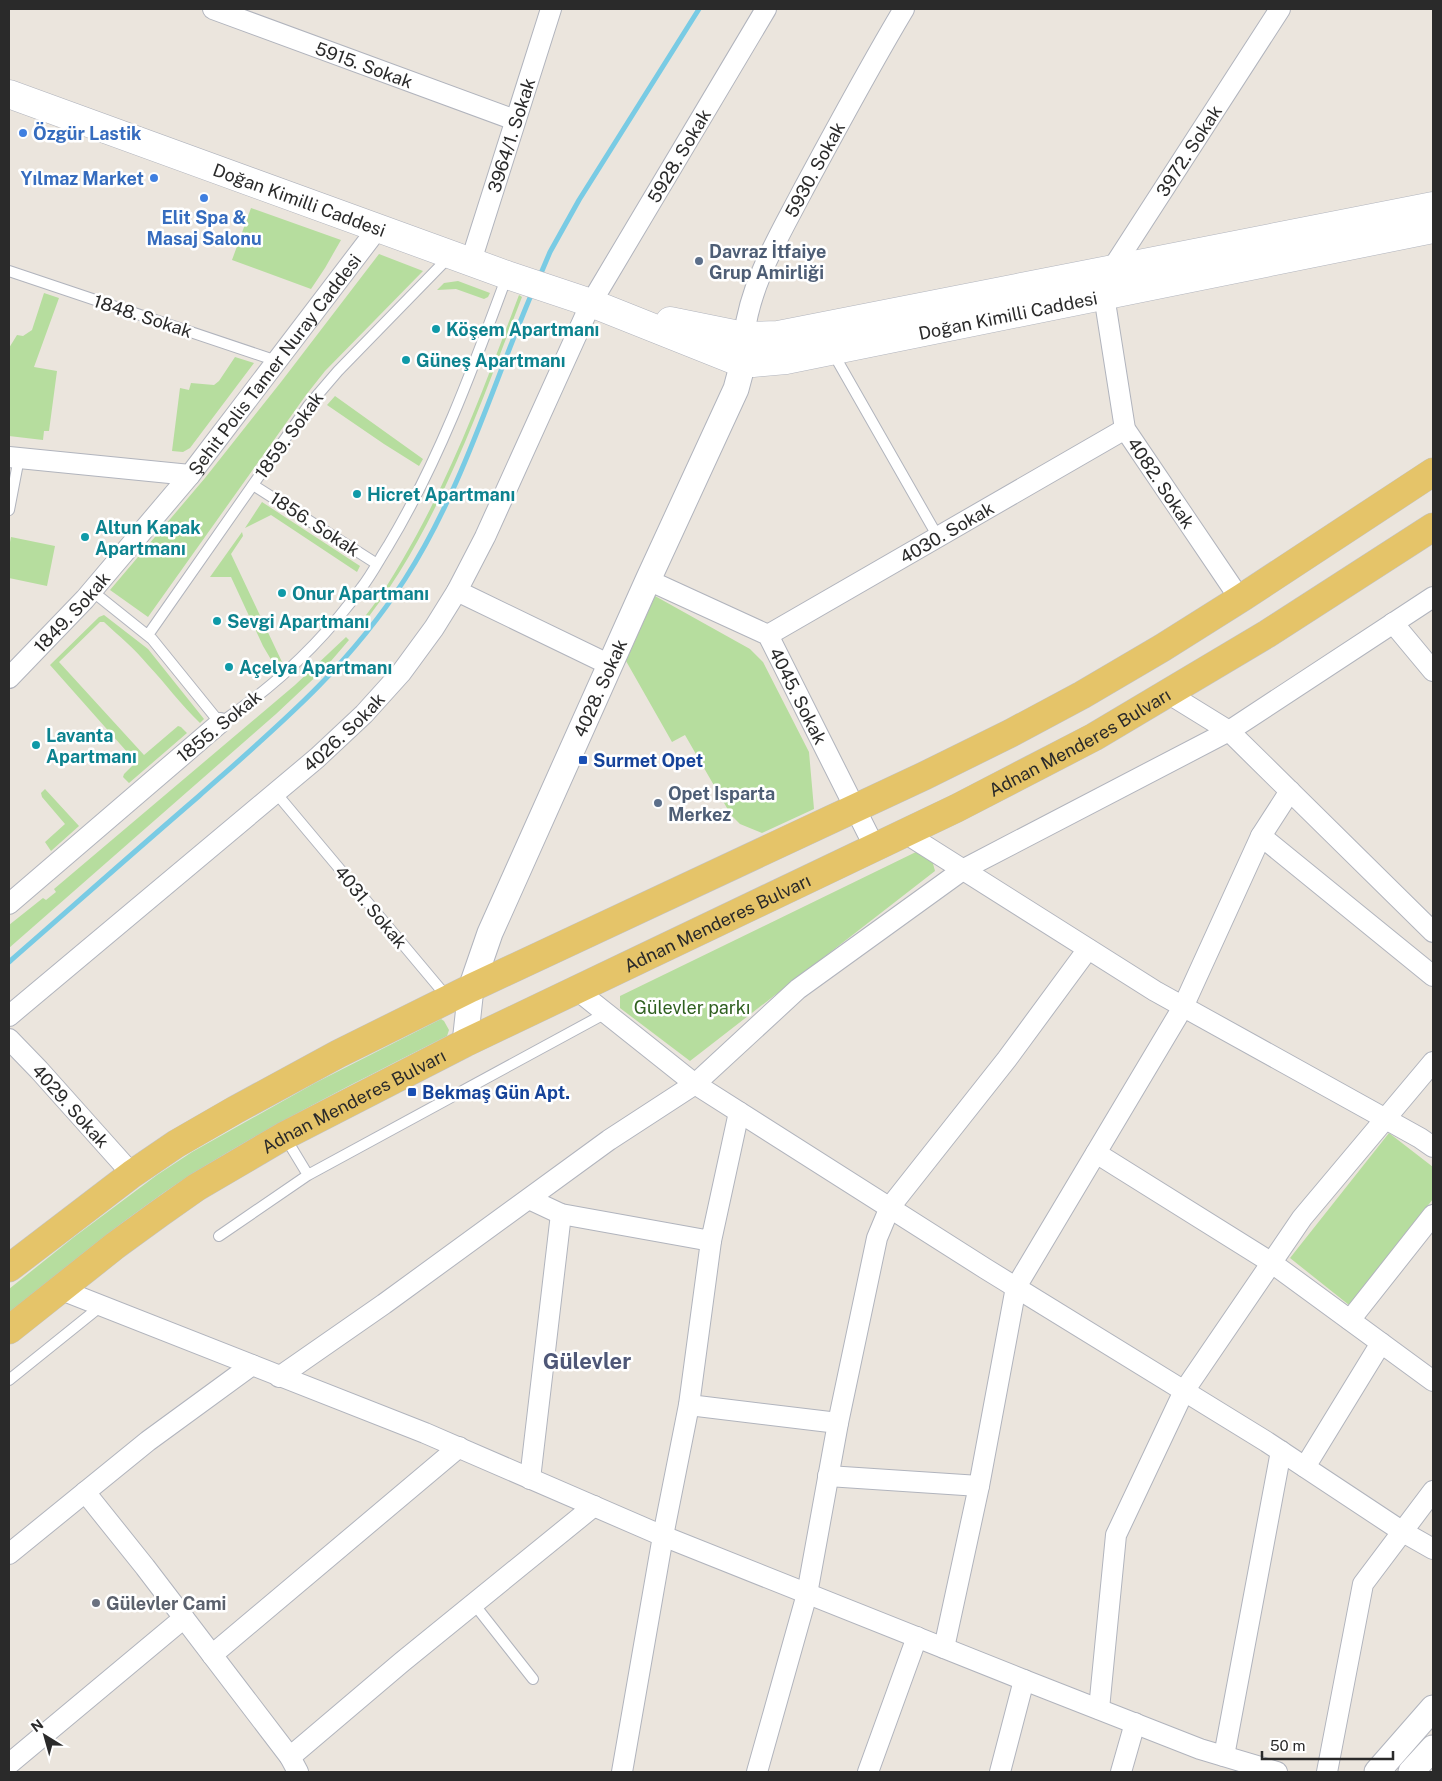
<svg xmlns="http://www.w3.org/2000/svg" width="1442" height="1781" font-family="'Public Sans',sans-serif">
<rect width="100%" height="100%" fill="#ebe5dd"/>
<path fill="#b6dd9e" d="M 251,208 L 341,240 L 325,268 L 311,289 L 232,260 Z
M 379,254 L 423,271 L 325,371 L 306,395 L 148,617 L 110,590 L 205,478 L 281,382 Z
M 458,281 L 490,293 L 488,297 L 484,299 L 456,289 L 437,290 L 444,283 Z
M 44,293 L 59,298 L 34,367 L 57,371 L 49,431 L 44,431 L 43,440 L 9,436 L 9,348 L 17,335 L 23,336 L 32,330 Z
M 519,295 L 522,297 C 479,408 435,537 358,630 L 356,627 C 380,600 398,568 416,536 C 458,459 488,377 519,295 Z
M 235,357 L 254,363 L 190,448 L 183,452 L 172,451 L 180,388 L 189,390 L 191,383 L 214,385 L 219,381 Z
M 335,396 L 423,459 L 419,466 L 384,444 L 327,405 Z
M 262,502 L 360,566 L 357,572 L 271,515 L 245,528 Z
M 242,532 L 243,536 L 231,554 L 282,662 L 276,668 L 263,646 L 231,577 L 210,577 Z
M 11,537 L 55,546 L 47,586 L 9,578 L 9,547 Z
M 655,596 L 750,649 L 763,662 L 809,752 L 814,809 L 762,833 L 740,824 L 731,815 L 685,735 L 672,742 L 626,661 Z
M 104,615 L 148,649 L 204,719 L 200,723 C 181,705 166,684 148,665 C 135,649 119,636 104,622 L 100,622 L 59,662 L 144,755 L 178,726 L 181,727 L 187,733 L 129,783 L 123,777 L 124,774 L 136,762 L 50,665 L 99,617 Z
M 346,637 L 349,640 L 325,668 L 276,714 L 9,948 L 9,925 L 43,898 L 46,900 L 56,892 L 54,889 L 295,685 Z
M 45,789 L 79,826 L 51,851 L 45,842 L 65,824 L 42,797 L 41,793 Z
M 918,851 L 932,860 L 935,871 L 690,1061 L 620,1008 L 620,996 Z
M 441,1019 L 444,1021 L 449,1030 L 447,1036 C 364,1078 280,1120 200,1169 C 132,1211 71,1264 9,1313 L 9,1289 L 74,1237 L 157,1175 L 192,1152 L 315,1083 Z
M 1389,1133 L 1433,1167 L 1433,1199 L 1349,1305 L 1290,1258 Z"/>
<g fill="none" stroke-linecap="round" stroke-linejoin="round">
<path stroke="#79cbe4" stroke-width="5" d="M 539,278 L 550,252 L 579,200 L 699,9
M 9,962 C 72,907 135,851 199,796 C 277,727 348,668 405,579 C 462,490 491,389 532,293"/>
<g stroke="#b1b4bd" stroke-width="12">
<path id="service" d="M 9,271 L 277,361
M 833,353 L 938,537
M 253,485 L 377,564
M 9,510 L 19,458
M 92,591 L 152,639 L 220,723 C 274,687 324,640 362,587 C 372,574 379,560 388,546 C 439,461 473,368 507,276
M 148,635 L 308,406 L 338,371 L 449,257
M 276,793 L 447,997
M 308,1175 L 606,1013
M 219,1236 L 308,1175 L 285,1137
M 9,1380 L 101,1306
M 474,1604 L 533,1679"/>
</g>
<g stroke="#b1b4bd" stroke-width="22">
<g id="minor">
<path id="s1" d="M 213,9 L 515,120"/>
<path id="s2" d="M 471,261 L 551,9"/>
<path id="s3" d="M 744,336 C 750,284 778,238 802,192 C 835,131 868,69 904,9"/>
<path id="s4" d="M 9,457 L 190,475 L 378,228"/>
<path id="s5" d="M 648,580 L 768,635 L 875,848"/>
<path d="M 457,591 L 610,665"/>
<path id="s6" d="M 1240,599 L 1125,429 L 1103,289 L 1105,282 L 1112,269 L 1280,9"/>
<path d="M 1393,623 L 1433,671"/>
<path id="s7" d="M 768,635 L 1125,429"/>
<path id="s8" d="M 9,678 L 85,599 L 190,475"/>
<path d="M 1169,694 L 1229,731 L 1433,932"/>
<path d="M 905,833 L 1155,991 L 1420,1138 L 1433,1147"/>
<path d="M 1261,836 L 1433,976"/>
<path d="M 9,904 L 220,723"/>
<path d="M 577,990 L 695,1084 L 986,1269 L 1267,1442 L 1403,1532 L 1433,1549"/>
<path id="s9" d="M 9,1016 L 317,758 L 364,714 L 401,673 L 434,628 L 457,591 L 485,537 L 591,303 L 766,9"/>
<path id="s10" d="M 9,1039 L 39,1070 L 132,1174"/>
<path d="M 1096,1153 L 1272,1263 L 1433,1381"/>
<path d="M 529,1199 L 561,1214 L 711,1241 L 739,1112"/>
<path d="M 59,1289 L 425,1433 L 663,1536 L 1024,1680 L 1200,1749 L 1277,1772"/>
<path d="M 1350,1320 L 1433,1215"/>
<path d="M 279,1377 L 384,1304 L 609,1140 L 695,1084 L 798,989 L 964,869 L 1229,731 L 1433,597"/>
<path d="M 689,1405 L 838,1423"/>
<path d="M 1305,1467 L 1381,1343"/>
<path d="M 828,1476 L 979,1486 L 1016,1287 L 1183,1007 L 1261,836 L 1290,791"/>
<path d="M 530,1479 L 561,1214"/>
<path d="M 85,1492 L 145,1567 L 290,1757 L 402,1662 L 594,1506"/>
<path d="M 9,1554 L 148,1441 L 252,1365"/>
<path d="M 944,1648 L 979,1486"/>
<path d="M 212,1655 L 459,1447"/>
<path d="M 1099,1709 L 1116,1535 L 1184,1391 L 1302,1218 L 1433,1062"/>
<path d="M 1224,1756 L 1281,1451"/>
<path d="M 290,1757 L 298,1772"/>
<path d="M 9,1764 L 184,1618"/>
<path d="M 622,1772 L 663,1536 L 689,1405 L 711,1241"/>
<path d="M 757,1772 L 807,1594 L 838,1423 L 877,1238 L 890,1207 L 1007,1059 L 1088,949"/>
<path d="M 868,1772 L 917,1637"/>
<path d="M 1000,1772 L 1024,1680"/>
<path d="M 1121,1772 L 1135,1723"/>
<path d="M 1327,1772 L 1363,1584 L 1433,1491"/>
</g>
</g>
<g stroke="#b1b4bd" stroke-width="27">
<g id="tertiary">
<path id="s11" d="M 465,1043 L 471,988 L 490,933 L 648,580 L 736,389 L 740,374 L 743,340"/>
<path d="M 1377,1772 L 1433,1708"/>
<path d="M 1411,1772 L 1433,1748"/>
</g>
</g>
<g stroke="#b1b4bd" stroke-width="29">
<g id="secondary">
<path id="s12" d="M 9,94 L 507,275 L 591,303 L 734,360 L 753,363 L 786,360 L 1433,229"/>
<path d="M 670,321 L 744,336 L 778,335 L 1433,206"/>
</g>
</g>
<g stroke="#c3c3c3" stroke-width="29">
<g id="primary">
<path d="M 9,1268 L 132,1174 L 176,1144 L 235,1110 L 338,1054 L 471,988 L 924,776 L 1011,733 L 1082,695 L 1162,648 L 1243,597 L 1433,472"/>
<path id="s13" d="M 9,1330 L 116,1245 L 160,1213 L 197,1187 L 284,1136 L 465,1043 L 957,808 L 1094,737 L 1267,634 L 1433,527"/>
</g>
</g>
<use href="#service" stroke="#fff" stroke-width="10"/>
<use href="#minor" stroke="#fff" stroke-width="20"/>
<use href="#tertiary" stroke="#fff" stroke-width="25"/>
<use href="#secondary" stroke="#fff" stroke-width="28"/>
<use href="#primary" stroke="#e5c469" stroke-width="28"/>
</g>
<g fill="#3f7fe0" stroke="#fff" stroke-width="2">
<circle cx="23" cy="133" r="5"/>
<circle cx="154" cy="178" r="5"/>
<circle cx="204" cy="198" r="5"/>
</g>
<g fill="#5c6f8a" stroke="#fff" stroke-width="2">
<circle cx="699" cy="261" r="5"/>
<circle cx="658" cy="803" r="5"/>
</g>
<g fill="#0f9aa8" stroke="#fff" stroke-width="2">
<circle cx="436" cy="329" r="5"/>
<circle cx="406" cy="360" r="5"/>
<circle cx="357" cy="494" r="5"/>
<circle cx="85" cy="537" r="5"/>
<circle cx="282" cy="593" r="5"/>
<circle cx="217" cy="621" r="5"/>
<circle cx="229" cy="667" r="5"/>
<circle cx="36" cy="745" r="5"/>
</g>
<g fill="#1a4fb4" stroke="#fff" stroke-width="2">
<rect x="578" y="755" width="10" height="10" rx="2.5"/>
<rect x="407" y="1087" width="10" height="10" rx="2.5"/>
</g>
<circle fill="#6b7280" stroke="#fff" stroke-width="2" cx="96" cy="1603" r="5"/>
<g text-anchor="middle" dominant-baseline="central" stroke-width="5" stroke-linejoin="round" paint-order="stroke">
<g font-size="18" fill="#2a2a2a" stroke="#fff">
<text stroke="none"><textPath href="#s1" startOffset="161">5915. Sokak</textPath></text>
<text stroke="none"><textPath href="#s2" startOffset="132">3964/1. Sokak</textPath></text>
<text stroke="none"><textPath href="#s6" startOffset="510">3972. Sokak</textPath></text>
<text stroke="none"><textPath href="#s9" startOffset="1110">5928. Sokak</textPath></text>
<text stroke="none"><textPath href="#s3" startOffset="182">5930. Sokak</textPath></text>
<text stroke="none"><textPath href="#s12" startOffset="309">Doğan Kimilli Caddesi</textPath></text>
<text stroke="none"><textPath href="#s12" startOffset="1051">Doğan Kimilli Caddesi</textPath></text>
<text transform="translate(143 316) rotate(18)">1848. Sokak</text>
<text stroke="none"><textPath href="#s4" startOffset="321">Şehit Polis Tamer Nuray Caddesi</textPath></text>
<text transform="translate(289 435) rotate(-54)">1859. Sokak</text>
<text transform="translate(1161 483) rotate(56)">4082. Sokak</text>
<text transform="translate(315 524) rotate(33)">1856. Sokak</text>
<text stroke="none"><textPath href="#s7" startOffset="206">4030. Sokak</textPath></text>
<text stroke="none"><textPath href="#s8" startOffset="91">1849. Sokak</textPath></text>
<text stroke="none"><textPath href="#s11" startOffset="382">4028. Sokak</textPath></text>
<text stroke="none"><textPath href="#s5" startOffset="200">4045. Sokak</textPath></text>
<text transform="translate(219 726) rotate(-39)">1855. Sokak</text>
<text stroke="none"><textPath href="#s9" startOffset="439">4026. Sokak</textPath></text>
<text stroke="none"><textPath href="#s13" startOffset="1225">Adnan Menderes Bulvarı</textPath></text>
<text transform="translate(371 907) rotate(50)">4031. Sokak</text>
<text stroke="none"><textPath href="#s13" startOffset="820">Adnan Menderes Bulvarı</textPath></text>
<text stroke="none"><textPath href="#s13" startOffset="415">Adnan Menderes Bulvarı</textPath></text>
<text stroke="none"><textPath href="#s10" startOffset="91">4029. Sokak</textPath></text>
</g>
<g font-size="18" font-weight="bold" fill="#366cbe" stroke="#fff" text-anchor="start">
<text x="33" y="133">Özgür Lastik</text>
<text x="144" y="178" text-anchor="end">Yılmaz Market</text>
<text x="204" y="217" text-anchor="middle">Elit Spa &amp;<tspan x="204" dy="21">Masaj Salonu</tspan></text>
</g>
<g font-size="18" font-weight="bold" fill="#4e5e75" stroke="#fff" text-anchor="start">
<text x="709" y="251">Davraz İtfaiye<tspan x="709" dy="21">Grup Amirliği</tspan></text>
<text x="668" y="793">Opet Isparta<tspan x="668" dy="21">Merkez</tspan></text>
</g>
<g font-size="18" font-weight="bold" fill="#0d838f" stroke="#fff" text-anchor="start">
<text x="446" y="329">Köşem Apartmanı</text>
<text x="416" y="360">Güneş Apartmanı</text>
<text x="367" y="494">Hicret Apartmanı</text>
<text x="95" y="527">Altun Kapak<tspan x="95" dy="21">Apartmanı</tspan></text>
<text x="292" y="593">Onur Apartmanı</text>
<text x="227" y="621">Sevgi Apartmanı</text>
<text x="239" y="667">Açelya Apartmanı</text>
<text x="46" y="735">Lavanta<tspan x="46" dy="21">Apartmanı</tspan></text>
</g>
<g font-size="18" font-weight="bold" fill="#164399" stroke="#fff" text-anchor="start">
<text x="593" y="760">Surmet Opet</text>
<text x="422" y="1092">Bekmaş Gün Apt.</text>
</g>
<g font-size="18" fill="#306120" stroke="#fff">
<text x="692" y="1007">Gülevler parkı</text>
</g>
<g font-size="18" font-weight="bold" fill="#5b616d" stroke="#fff" text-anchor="start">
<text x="106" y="1603">Gülevler Cami</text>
</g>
<g font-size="22" font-weight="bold" fill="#4e5777" stroke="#fff">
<text x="587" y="1361">Gülevler</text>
</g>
</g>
<rect width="1442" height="1781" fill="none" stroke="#2a2a2a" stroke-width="20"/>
<g transform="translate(45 1736) rotate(323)" stroke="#ffffff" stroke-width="4" paint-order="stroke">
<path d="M0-4L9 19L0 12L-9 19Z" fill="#2a2a2a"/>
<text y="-8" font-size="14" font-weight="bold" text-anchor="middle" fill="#2a2a2a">N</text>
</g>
<path d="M1262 1751v8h131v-8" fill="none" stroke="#2a2a2a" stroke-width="2.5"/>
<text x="1270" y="1751" font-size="15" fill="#2a2a2a" stroke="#ffffff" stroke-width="4" paint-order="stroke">50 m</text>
</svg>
